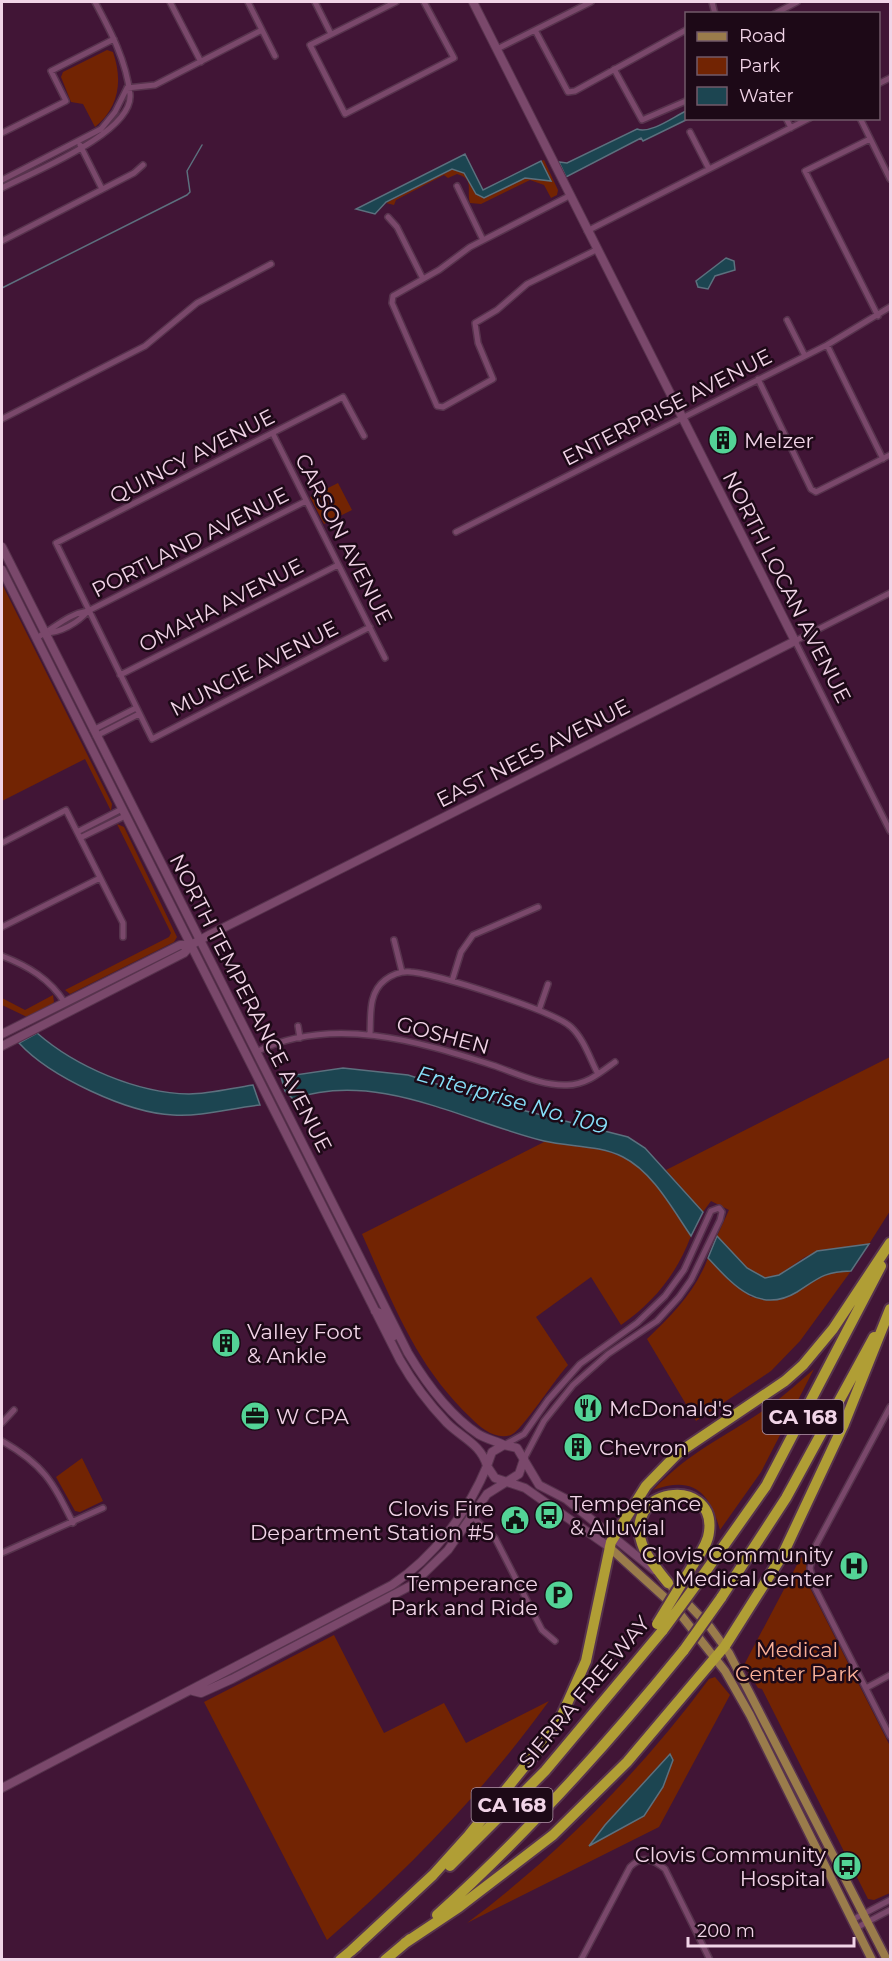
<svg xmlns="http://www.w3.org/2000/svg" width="892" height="1961" font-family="Montserrat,sans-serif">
<rect width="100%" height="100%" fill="#411536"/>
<path fill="#722403" d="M 107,50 L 113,52 C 123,81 119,107 95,127 L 83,104 L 71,102 L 61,77 L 63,72 Z
M 544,160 L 558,190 L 557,195 L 551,198 L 544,185 L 530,180 L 481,204 L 470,203 C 466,190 475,179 457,174 L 448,178 L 444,175 L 396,200 L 394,205 L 386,203 L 452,169 L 464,173 L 476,194 L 484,198 L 525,178 L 551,181 L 541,161 Z
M 338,483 L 352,510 L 324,524 L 310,497 Z
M 2,584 L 112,804 L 111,811 L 85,759 L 2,801 Z
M 117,824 L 124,827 L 177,937 L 174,942 L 70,994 L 65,990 L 169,937 L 171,933 Z
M 53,995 L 54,1002 L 51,1005 L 27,1017 L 2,1005 L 2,998 L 25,1010 Z
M 890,1057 L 890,1211 L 869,1244 L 821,1250 L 805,1257 L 779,1275 L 765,1278 L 747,1268 L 717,1236 L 729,1210 L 711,1201 L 703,1212 L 666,1170 Z
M 546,1141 C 571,1146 601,1146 624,1158 C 654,1173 673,1210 691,1236 C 676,1275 654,1302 621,1325 L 591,1277 L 536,1317 L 568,1365 C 555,1379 521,1432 511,1435 C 495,1440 481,1428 471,1418 C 415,1365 393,1303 362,1234 Z
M 708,1258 L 751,1297 L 807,1285 L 823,1274 L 851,1271 L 800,1341 L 771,1371 L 696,1421 L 647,1339 C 673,1314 695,1292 708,1258 Z
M 814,1369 L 761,1472 L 720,1530 C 709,1491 693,1476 653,1490 C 692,1449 728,1436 771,1405 C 786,1394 800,1381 814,1369 Z
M 82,1458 L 103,1501 L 80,1512 L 75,1511 L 56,1477 Z
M 801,1557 L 806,1562 L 808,1584 L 890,1746 L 890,1893 L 874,1900 L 868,1899 L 762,1689 L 758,1688 L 744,1665 Z
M 334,1635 L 384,1733 L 444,1703 L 466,1743 L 549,1701 C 482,1793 413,1865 327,1940 L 204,1702 Z
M 715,1677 L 730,1695 L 659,1827 L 467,1923 C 559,1854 640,1772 709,1679 Z"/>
<path fill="#1c4551" stroke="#5c707e" stroke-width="1.5" d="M 686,111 L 688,119 L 643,141 L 641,138 L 566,177 L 559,162 L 567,163 L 637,129 C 651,134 673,117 686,111 Z
M 465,154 L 483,190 L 541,161 L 551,181 L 525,178 L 484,198 L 476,194 L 464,173 L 452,169 L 386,202 L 375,214 L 356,209 Z
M 726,258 L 734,261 L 735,270 L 715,276 L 708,289 L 698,287 L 696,281 Z
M 37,1033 C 76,1067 137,1093 189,1094 C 210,1094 232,1088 253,1085 L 260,1105 C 232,1108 201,1117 173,1115 C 128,1113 50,1077 19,1043 Z
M 343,1068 L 408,1075 L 514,1108 L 628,1137 L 645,1148 L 703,1212 L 691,1236 C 673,1210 653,1172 623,1157 C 599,1145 570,1147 544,1141 C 463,1121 377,1070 293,1099 L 285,1091 L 281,1077 Z
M 717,1236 L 747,1268 L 765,1278 L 779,1275 L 817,1251 L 869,1244 L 851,1271 C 823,1272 819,1278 797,1292 C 759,1315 733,1285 708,1258 Z
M 670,1754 L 673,1760 L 663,1787 L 644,1816 L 589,1846 L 605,1825 Z"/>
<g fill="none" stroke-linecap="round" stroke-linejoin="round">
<path stroke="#5c707e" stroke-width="1.5" d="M 2,288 L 187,195 L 190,192 L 187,171 L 202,145"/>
<g stroke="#57334d" stroke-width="8">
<path id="street" d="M 170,2 L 201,62
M 248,2 L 275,56
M 315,2 L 331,34
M 396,2 L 310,45 L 345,114 L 454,58 L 424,2
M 712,2 L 715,14
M 774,14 L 797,2
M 535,30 L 568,92 L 575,91 L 686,30
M 497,49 L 591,2
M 614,69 L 642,120 L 686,101
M 878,84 L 890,78
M 127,88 L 155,85 L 262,30
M 786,118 L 791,128
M 860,118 L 890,179
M 690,132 L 709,169
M 2,133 L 66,101 L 51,71 L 114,39
M 870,139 L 805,171 L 878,316
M 80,145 L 102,189
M 2,180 L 101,129 L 115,112 L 127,88
M 457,186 L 483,240
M 2,188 C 30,173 134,133 130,94 C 126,60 111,32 95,2
M 569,196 L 470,247 L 439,270 L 393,296 L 392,303 L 437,406 L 443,407 L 493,379 L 478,343 L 475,323 L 497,310 L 527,284 L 596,250
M 388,217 L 397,227 L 423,279
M 587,231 L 810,118
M 2,241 L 134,173 L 143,165
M 787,320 L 805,356
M 827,345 L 883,459
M 758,379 L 811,489 L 816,492 L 890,455
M 2,419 L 145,346 L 197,303 L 271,264
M 273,434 L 385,658
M 364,436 L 343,397 L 56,543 L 152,739 L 370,627
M 456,532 L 827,345 L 890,307
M 890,593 L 795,641 L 890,831
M 45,633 C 60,633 78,623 88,611
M 36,638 C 54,629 67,614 88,611 L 306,501
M 120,675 L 338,565
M 93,730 L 136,708
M 96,736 L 139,714
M 77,832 L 122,809
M 80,838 L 125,816
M 2,843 L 66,810 L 123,923 L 123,937
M 2,927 L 100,878
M 394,940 L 402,972
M 2,956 C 28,966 50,979 65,1003
M 452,981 L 461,952 L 473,935 L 538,907
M 539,1010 L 548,984
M 298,1026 L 300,1038
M 370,1035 C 371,1015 368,993 385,980 C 393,974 402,971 411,972 C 437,974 554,1011 571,1027 C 584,1039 590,1059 598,1074
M 256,1052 C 331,1015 418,1041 492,1065 C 516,1073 541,1086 567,1085 C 586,1085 600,1073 615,1062
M 890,1407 L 816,1545 L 810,1568 L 815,1588 L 890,1736
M 2,1423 L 14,1410
M 2,1441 C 44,1465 52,1481 73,1523
M 504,1445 L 524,1434 L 548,1400 L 580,1364 L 637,1323 L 665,1296 L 684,1270 L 711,1211 L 719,1208 L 722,1212 L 720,1220 L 691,1280 L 679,1297 L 657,1321 L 608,1354 L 573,1385 L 544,1421 L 524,1459
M 473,1517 L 495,1538 L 542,1630 L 555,1641
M 2,1553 L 103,1508
M 866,1688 L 890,1675
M 852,1920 L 890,1900
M 856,1928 L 890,1910
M 581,1960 L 630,1867 C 642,1855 653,1859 665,1869 L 710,1960"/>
</g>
<g stroke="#57334d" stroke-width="10">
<path id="secondary" d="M 2,547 L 408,1353 C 426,1383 448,1414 478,1434 C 486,1439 496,1441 504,1445
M 2,570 L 400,1360 C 413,1383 429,1404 447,1423 C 462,1438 481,1444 487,1466 C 468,1512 434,1557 392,1585 L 2,1788
M 2,1034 L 180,945 L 191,945 L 209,935 L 795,641 L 473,2
M 2,1046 L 184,953 L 191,945
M 375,1311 L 382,1314 L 394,1336
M 609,1547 L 525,1488 L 495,1478 L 487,1466 L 492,1452 L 504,1445 L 517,1448 L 539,1485 L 566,1499 L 654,1570
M 193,1691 L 201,1693 L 232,1679 L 412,1585 L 448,1550 L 487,1494 L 519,1474 L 524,1459"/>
</g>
<g stroke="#57334d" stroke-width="11">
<path id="primary" d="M 609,1547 L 673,1605 L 725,1671 L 750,1715 L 872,1960
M 668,1583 L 710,1627 L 729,1653 L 887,1960"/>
</g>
<g stroke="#57334d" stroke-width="14">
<path id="highway" d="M 701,1578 L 766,1486 L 881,1266
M 668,1583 C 659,1572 650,1561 644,1549 C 617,1486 717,1475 709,1532 C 708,1544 699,1555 693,1565
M 721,1598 L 786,1498 L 874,1337
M 450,1866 L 545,1771 L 663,1630
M 437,1915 C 528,1833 607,1745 684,1650
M 405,1943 L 459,1907 L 553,1835 L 627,1762 L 725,1646 L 782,1556 L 844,1424 L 890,1309
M 351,1951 L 433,1875 L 469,1835 L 538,1750 L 562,1715 L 586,1661 L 611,1542 L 646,1486 L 678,1453 L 785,1381 L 803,1365 L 833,1329 L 890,1243
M 340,1960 L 357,1946
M 385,1960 L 410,1939"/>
</g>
<use href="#street" stroke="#7a486b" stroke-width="5"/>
<use href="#secondary" stroke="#7a486b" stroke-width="8"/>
<use href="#primary" stroke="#9a7c4b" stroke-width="8"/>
<use href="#highway" stroke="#b09e35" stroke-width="10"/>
<g stroke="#57334d" stroke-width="14" stroke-linecap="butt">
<path id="highway-bridge" d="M 657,1624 L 693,1565
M 663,1630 L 701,1578
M 684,1650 L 721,1598"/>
</g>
<use href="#highway-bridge" stroke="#b09e35" stroke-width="10"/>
</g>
<defs>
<g id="building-disc" transform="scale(1.5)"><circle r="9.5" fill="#53d396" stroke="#1d0917"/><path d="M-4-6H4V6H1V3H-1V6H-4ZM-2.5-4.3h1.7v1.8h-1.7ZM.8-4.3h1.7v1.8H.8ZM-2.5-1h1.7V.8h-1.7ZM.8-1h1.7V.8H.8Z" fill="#111"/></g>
<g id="restaurant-disc" transform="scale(1.5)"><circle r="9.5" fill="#53d396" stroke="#1d0917"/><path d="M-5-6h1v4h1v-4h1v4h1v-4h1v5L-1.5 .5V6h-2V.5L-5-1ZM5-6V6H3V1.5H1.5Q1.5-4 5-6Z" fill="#111"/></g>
<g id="office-disc" transform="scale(1.5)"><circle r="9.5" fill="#53d396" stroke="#1d0917"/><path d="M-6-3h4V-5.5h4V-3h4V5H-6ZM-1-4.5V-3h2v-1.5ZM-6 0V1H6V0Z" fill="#111"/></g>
<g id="bus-disc" transform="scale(1.5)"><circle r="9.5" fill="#53d396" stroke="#1d0917"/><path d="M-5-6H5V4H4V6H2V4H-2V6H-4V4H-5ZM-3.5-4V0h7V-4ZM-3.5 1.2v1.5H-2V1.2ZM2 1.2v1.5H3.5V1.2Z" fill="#111"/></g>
<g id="civic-disc" transform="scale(1.5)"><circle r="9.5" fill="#53d396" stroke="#1d0917"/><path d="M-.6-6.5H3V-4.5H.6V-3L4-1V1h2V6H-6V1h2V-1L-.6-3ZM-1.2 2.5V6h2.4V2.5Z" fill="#111"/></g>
<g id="hospital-disc" transform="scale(1.5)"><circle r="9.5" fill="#53d396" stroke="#1d0917"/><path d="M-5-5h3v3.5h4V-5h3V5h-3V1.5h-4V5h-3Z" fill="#111"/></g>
<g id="parking-disc" transform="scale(1.5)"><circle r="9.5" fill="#53d396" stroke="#1d0917"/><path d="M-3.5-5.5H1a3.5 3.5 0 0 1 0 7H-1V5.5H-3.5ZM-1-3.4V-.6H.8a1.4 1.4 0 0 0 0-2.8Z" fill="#111"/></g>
</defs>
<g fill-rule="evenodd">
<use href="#building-disc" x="723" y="440"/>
<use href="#building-disc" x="226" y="1343"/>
<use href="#restaurant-disc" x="588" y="1408"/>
<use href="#office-disc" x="255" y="1416"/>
<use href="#building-disc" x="578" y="1447"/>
<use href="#bus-disc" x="549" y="1515"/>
<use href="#civic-disc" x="515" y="1520"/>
<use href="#hospital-disc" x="854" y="1566"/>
<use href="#parking-disc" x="559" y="1595"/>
<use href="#bus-disc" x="847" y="1866"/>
</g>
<g text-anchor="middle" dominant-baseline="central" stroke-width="5" stroke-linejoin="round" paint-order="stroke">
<g fill="#1d0917" stroke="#b197a9" stroke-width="1.5">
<rect x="762.5" y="1400" width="81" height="34" rx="4.5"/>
<rect x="471.5" y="1788" width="81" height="34" rx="4.5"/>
</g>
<g font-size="20" font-weight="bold" fill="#f1d4e7">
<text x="803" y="1417">CA 168</text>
<text x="512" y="1805">CA 168</text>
</g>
<g font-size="21" fill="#f1d4e7" stroke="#1d0917">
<text transform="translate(667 407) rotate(-27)">ENTERPRISE AVENUE</text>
<text transform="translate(192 456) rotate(-27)">QUINCY AVENUE</text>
<text transform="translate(344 539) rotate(63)">CARSON AVENUE</text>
<text transform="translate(190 542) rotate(-27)">PORTLAND AVENUE</text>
<text transform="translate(787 587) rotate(63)">NORTH LOCAN AVENUE</text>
<text transform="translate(221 605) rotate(-27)">OMAHA AVENUE</text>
<text transform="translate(254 668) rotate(-27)">MUNCIE AVENUE</text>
<text transform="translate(533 753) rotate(-27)">EAST NEES AVENUE</text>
<text transform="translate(251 1003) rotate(63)">NORTH TEMPERANCE AVENUE</text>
<text transform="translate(443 1035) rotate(15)">GOSHEN</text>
<text transform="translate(584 1692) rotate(-50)">SIERRA FREEWAY</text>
</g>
<g font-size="21" fill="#f1d4e7" stroke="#1d0917" text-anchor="start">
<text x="744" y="440">Melzer</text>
<text x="247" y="1331">Valley Foot<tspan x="247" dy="24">&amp; Ankle</tspan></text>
<text x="609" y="1408">McDonald's</text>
<text x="276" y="1416">W CPA</text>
<text x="599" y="1447">Chevron</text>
<text x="570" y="1503">Temperance<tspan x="570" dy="24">&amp; Alluvial</tspan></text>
<text x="494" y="1508" text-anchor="end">Clovis Fire<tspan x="494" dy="24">Department Station #5</tspan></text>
<text x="833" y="1554" text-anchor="end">Clovis Community<tspan x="833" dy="24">Medical Center</tspan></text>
<text x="538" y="1583" text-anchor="end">Temperance<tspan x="538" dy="24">Park and Ride</tspan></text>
<text x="826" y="1854" text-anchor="end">Clovis Community<tspan x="826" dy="24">Hospital</tspan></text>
</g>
<g font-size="21" fill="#f9b098" stroke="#1d0917">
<text x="797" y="1649">Medical<tspan x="797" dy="24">Center Park</tspan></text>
</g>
<g font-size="22" font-style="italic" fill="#87dff9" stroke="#1d0917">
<text transform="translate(512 1100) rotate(16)">Enterprise No. 109</text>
</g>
</g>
<rect width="892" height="1961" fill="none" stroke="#f1d4e7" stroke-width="6"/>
<rect x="685" y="12" width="195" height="108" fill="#1d0917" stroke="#725a6a" stroke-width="1.5"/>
<rect x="697" y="32" width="30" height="9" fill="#9a7c4b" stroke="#725a6a" stroke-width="1.5"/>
<text x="739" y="42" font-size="18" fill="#f1d4e7">Road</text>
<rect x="697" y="57" width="30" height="18" fill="#722403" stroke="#725a6a" stroke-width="1.5"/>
<text x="739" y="72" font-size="18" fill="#f1d4e7">Park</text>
<rect x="697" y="87" width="30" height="18" fill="#1c4551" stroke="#725a6a" stroke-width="1.5"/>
<text x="739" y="102" font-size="18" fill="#f1d4e7">Water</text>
<path d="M688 1937v9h166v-9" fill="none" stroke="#f1d4e7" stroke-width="3"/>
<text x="697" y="1937" font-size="18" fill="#f1d4e7" stroke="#1d0917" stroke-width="4.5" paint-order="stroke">200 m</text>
</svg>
